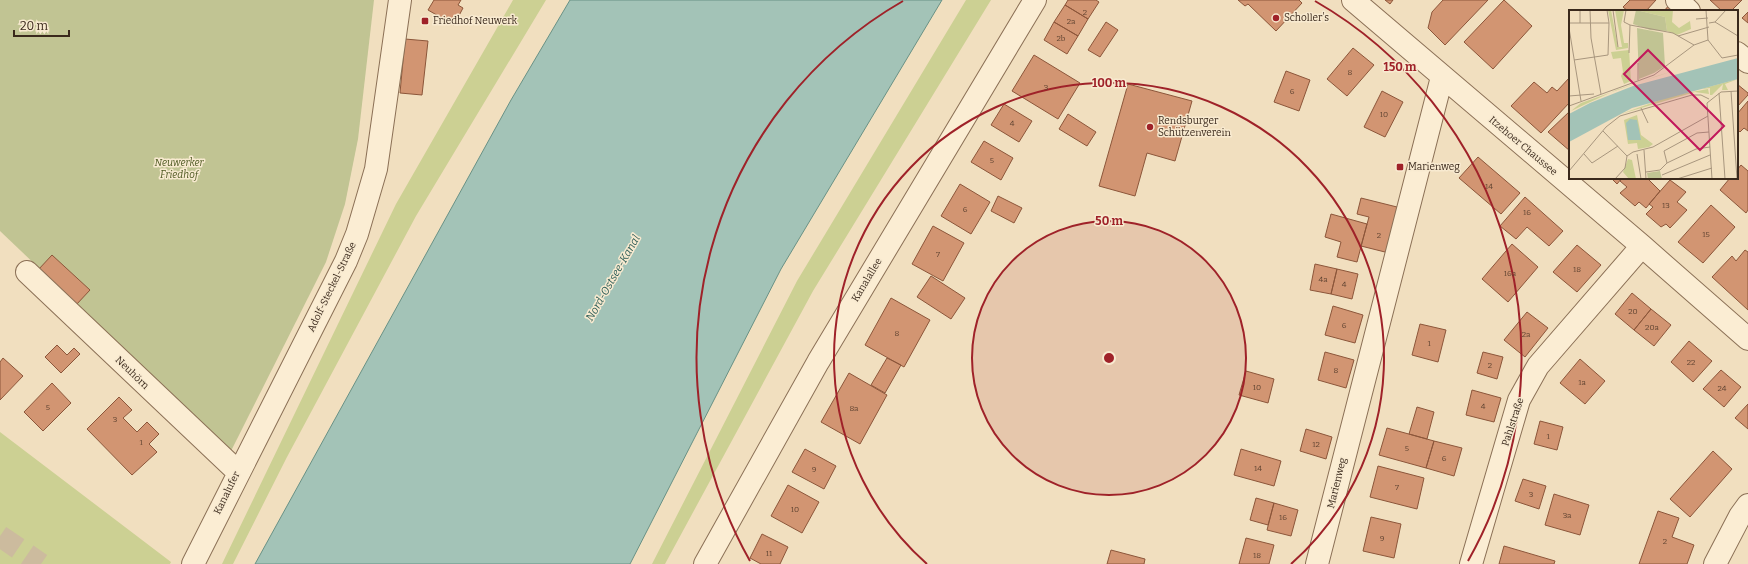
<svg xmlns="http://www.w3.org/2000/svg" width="1748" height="564" font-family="Bitter,serif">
<rect width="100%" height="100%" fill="#f1dfbf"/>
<path fill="#ccd093" d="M 513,0 L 546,0 L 416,216 L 287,457 L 233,564 L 222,564 L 396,204 Z
M 966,0 L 991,0 L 813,291 L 665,564 L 652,564 L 797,281 Z
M 0,432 L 171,562 L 170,564 L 0,564 Z"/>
<path fill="#c1c493" d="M 0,0 L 374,0 L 358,139 L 345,204 L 326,262 L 231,451 L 0,231 Z"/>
<path fill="#a3c3b7" stroke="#699185" d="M 570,0 L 942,0 L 781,269 L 630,564 L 255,564 L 511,100 Z"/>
<path fill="#d29572" stroke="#8c563a" d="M 434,0 L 461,0 L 458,5 L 463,8 L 454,25 L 428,10 Z
M 1068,0 L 1096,0 L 1099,2 L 1088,19 L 1065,5 Z
M 1238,0 L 1299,0 L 1302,3 L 1276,31 L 1248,4 L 1245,6 Z
M 1385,0 L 1393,0 L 1390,4 Z
M 1443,0 L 1488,0 L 1445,45 L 1428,28 L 1432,12 Z
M 1504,0 L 1532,26 L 1493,69 L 1464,42 Z
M 1630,0 L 1656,0 L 1646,11 L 1628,11 L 1623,7 Z
M 1710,0 L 1742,0 L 1731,11 L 1722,11 Z
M 1670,4 L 1678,11 L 1664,11 Z
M 1065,5 L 1088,19 L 1078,36 L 1054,22 Z
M 1748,12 L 1748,23 L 1742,18 Z
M 1054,22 L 1078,36 L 1067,54 L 1044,40 Z
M 1106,22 L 1118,30 L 1100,57 L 1088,50 Z
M 405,39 L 428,41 L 422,95 L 400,93 Z
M 1353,48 L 1374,65 L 1347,96 L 1327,79 Z
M 1034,55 L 1080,83 L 1058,119 L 1012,91 Z
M 1286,71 L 1310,80 L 1299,111 L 1274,102 Z
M 1570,77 L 1570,102 L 1541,133 L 1511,106 L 1534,82 L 1547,93 L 1552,87 L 1557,91 Z
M 1128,84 L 1192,101 L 1175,161 L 1147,153 L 1135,196 L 1099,186 Z
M 1737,84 L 1748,93 L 1748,95 L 1737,107 Z
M 1382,91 L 1403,102 L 1385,137 L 1364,127 Z
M 1748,101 L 1748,131 L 1744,128 L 1740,132 L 1737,129 L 1737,114 Z
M 1004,104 L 1032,121 L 1019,142 L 991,125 Z
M 1570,111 L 1570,151 L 1548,132 Z
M 1068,114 L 1096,132 L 1087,146 L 1059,129 Z
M 984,141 L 1013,158 L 1001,180 L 971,162 Z
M 1478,157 L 1520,193 L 1501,214 L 1459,178 Z
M 1741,165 L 1748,171 L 1748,210 L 1746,213 L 1720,190 L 1730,178 L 1737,178 L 1737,170 Z
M 1611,178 L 1622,178 L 1617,184 Z
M 1622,178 L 1647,178 L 1660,191 L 1646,208 L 1639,202 L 1635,206 L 1620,193 L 1627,187 L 1620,181 Z
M 1670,180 L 1686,192 L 1677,202 L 1687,210 L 1670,228 L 1666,224 L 1661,227 L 1646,214 L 1653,207 L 1649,204 Z
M 960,184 L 990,202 L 971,234 L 941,216 Z
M 998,196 L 1022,208 L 1014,223 L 991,211 Z
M 1525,197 L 1563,231 L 1549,246 L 1527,227 L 1516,239 L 1500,226 Z
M 1361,198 L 1401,208 L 1389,253 L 1361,246 L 1369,217 L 1357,214 Z
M 1711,205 L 1735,227 L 1703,263 L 1678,242 Z
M 1331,214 L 1367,224 L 1357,262 L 1337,257 L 1341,242 L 1325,237 Z
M 933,226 L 964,243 L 943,281 L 912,264 Z
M 1512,244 L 1538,267 L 1508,302 L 1482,279 Z
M 1577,245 L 1601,265 L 1577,292 L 1553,272 Z
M 1745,250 L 1748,252 L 1748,310 L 1712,277 L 1732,256 L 1736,261 Z
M 52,255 L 90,290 L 76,305 L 38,270 Z
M 1315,264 L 1337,269 L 1331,294 L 1310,290 Z
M 1337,269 L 1358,274 L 1352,299 L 1331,294 Z
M 931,276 L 965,298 L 951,319 L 917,297 Z
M 1632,293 L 1651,309 L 1634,330 L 1615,314 Z
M 891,298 L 930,320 L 904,367 L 865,345 Z
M 1333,306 L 1363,315 L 1355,343 L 1325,335 Z
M 1651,309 L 1671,325 L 1654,346 L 1634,330 Z
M 1527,312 L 1548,328 L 1525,357 L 1504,340 Z
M 1420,324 L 1446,330 L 1438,362 L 1412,355 Z
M 1689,341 L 1712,361 L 1693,382 L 1671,362 Z
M 57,345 L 67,355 L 74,348 L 80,354 L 61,373 L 45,357 Z
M 1325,352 L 1354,360 L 1346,388 L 1318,380 Z
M 1483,352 L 1503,357 L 1497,379 L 1477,373 Z
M 3,358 L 23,376 L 0,400 L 0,362 Z
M 887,358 L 901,365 L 885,393 L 871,385 Z
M 1580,359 L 1605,381 L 1585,404 L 1560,383 Z
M 1721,370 L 1741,387 L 1724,407 L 1703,389 Z
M 1246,371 L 1274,379 L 1268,403 L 1239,395 Z
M 849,373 L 887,395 L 860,444 L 821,422 Z
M 52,383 L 71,403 L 43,431 L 24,412 Z
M 1472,390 L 1501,398 L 1494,422 L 1466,415 Z
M 119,397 L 132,410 L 123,418 L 137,432 L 147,422 L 159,434 L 149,444 L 157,452 L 132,475 L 87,429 Z
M 1748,404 L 1748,429 L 1735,418 Z
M 1417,407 L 1434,412 L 1427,439 L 1409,434 Z
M 1540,421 L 1563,427 L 1557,450 L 1534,444 Z
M 1387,428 L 1434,441 L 1426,468 L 1379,455 Z
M 1306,429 L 1332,437 L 1326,459 L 1300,451 Z
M 1434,441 L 1462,448 L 1454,476 L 1426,468 Z
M 805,449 L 836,466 L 824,489 L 792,472 Z
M 1241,449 L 1281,461 L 1274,486 L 1234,475 Z
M 1713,451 L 1732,469 L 1690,517 L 1670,499 Z
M 1378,466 L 1424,478 L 1417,509 L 1370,497 Z
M 1523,479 L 1546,486 L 1539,509 L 1515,501 Z
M 788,485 L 819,502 L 802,533 L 771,516 Z
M 1554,494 L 1589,505 L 1580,535 L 1545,525 Z
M 1256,498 L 1274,503 L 1268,525 L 1250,520 Z
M 1274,503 L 1298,510 L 1291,536 L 1267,530 Z
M 1658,511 L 1679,518 L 1672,537 L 1694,545 L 1687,564 L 1639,564 Z
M 1371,517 L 1401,524 L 1394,558 L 1363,551 Z
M 762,534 L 788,547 L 780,564 L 761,564 L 750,558 Z
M 1246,538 L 1274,545 L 1269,564 L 1239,564 Z
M 1504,546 L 1555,561 L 1554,564 L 1499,564 Z
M 1111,550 L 1145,559 L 1144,564 L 1107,564 Z"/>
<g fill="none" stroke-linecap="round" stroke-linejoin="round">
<path stroke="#ccbb9e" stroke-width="22" stroke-dasharray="22 11" stroke-linecap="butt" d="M 0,536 L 41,564"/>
<g stroke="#8b7056" stroke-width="24">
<path id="minor" d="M 1353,0 L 1642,246 L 1748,339
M 1677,0 L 1689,11
M 1737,53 L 1748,62
M 27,272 L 238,472
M 193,564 L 346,261 L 357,234 L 376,169 L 400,0
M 705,564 L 818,362 L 1035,0
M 1317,564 L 1442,77
M 1471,564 L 1519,400 L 1538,366 L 1642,246
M 1715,564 L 1740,516 L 1748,505"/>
</g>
<use href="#minor" stroke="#fbedd3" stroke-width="22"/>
</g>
<circle cx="1109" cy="358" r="137" fill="#9f2229" fill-opacity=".12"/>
<g fill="none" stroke="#9f2229" stroke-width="2">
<circle cx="1109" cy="358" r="137"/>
<path d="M927 564A275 275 0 1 1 1291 564"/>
<path d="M750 561A412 412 0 0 1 903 1M1315 1A412 412 0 0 1 1468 561"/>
</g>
<g fill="#9f2229" stroke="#f8ead0" stroke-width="1.5">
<circle cx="1276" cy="18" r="4"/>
<rect x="421" y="17" width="8" height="8" rx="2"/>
<circle cx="1150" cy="127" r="4"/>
<rect x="1396" y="163" width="8" height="8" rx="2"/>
</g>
<g text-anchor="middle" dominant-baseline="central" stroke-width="3" stroke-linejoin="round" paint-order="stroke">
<g font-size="8" fill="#604432">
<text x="1085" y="12">2</text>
<text x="1071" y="21">2a</text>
<text x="1061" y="38">2b</text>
<text x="1350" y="72">8</text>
<text x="1046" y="87">3</text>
<text x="1292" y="91">6</text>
<text x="1384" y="114">10</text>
<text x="1012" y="123">4</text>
<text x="992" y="160">5</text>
<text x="1489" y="186">14</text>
<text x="1666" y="205">13</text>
<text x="965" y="209">6</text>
<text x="1527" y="212">16</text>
<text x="1706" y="234">15</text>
<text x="1379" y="235">2</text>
<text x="938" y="254">7</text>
<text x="1577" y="269">18</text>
<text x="1510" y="273">16a</text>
<text x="1323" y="279">4a</text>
<text x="1344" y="284">4</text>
<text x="1633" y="311">20</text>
<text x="1344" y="325">6</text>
<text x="1652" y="327">20a</text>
<text x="897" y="333">8</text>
<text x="1526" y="334">2a</text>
<text x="1429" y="343">1</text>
<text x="1691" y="362">22</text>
<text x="1490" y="365">2</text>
<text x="1336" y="370">8</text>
<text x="1582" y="382">1a</text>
<text x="1257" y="387">10</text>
<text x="1722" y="388">24</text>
<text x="1483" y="406">4</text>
<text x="48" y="407">5</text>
<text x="854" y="408">8a</text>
<text x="115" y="419">3</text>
<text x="1548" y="436">1</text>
<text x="141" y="442">1</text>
<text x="1316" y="444">12</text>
<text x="1407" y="448">5</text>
<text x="1444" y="458">6</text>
<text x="1258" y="468">14</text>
<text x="814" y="469">9</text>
<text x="1397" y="487">7</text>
<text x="1531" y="494">3</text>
<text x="795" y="509">10</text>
<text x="1567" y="515">3a</text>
<text x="1283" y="517">16</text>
<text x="1382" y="538">9</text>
<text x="1665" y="541">2</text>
<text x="769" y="553">11</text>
<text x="1257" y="555">18</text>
</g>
<g font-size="10" fill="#3a291c" stroke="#f8ead0" text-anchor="start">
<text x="1284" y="18">Scholler's</text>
<text x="433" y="21">Friedhof Neuwerk</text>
<text x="1158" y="121">Rendsburger<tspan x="1158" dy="12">Schützenverein</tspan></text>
<text x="1408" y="167">Marienweg</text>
</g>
<g font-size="10" fill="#3a291c" stroke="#f8ead0">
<text transform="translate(1523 146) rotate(40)">Itzehoer Chaussee</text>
<text transform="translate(867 280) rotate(-59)">Kanalallee</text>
<text transform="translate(332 287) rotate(-64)">Adolf-Steckel-Straße</text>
<text transform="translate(132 373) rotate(44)">Neuhörn</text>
<text transform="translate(1513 422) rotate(-72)">Pahlstraße</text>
<text transform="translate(1337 483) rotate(-76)">Marienweg</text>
<text transform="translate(227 493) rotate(-64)">Kanalufer</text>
</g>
<g font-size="10" font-style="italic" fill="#4d5821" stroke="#f8ead0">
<text x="179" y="163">Neuwerker<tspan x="179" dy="12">Friedhof</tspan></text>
</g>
<g font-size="11" font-style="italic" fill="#2a5b55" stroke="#f8ead0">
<text transform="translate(613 278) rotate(-60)">Nord-Ostsee-Kanal</text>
</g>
</g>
<g transform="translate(1569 10)">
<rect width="169" height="169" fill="#f1dfbf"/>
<path d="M 39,0 L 42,0 L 49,37 L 53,37 L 46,0 L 55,0 L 52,15 L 55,33 L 59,33 L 59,38 L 47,40 ZM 67,0 L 104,0 L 103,12 L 110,18 L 121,11 L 122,19 L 108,25 L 98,21 L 96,7 ZM 60,40 L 62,71 L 55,74 L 52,66 L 54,62 L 52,48 L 44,49 L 42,42 ZM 104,61 L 47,80 L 2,101 L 12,93 L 88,66 ZM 169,69 L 156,74 L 159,80 L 153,80 L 154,74 L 143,85 L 141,85 L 141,78 L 132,79 ZM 139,79 L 140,84 L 126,82 L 52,104 L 102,86 ZM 68,105 L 72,125 L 84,134 L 80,137 L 69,139 L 68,133 L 59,134 L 55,110 ZM 59,149 L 63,150 L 67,169 L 60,169 L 54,162 Z" fill="#ccd093"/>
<path d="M 67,0 L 96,7 L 98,21 L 81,20 L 64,14 ZM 68,18 L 94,23 L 96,56 L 85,63 L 70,69 ZM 91,161 L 93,169 L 79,169 L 78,163 Z" fill="#c1c493"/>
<path d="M 169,48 L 169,69 L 63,98 L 0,132 L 0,104 L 21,93 L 64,76 ZM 61,109 L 68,110 L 72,130 L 59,130 L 57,113 Z" fill="#a3c3b7"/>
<path fill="none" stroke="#a8967e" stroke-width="1" d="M 11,0 L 11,13M 21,0 L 22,28 L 32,84M 44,0 L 49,37M 57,0 L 55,12 L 61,15 L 60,43M 137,0 L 139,30M 127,9 L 139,8M 146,12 L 157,0M 0,13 L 40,13 L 38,0M 140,13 L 146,12 L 169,26M 61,15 L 104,23 L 125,35M 0,18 L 12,91M 109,26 L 140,17M 139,30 L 153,48 L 169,45M 5,50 L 39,45 L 40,13M 69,53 L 69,70M 162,81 L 168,169M 150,83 L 156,169M 0,86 L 25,84M 0,96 L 85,65 L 125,35 L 139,30M 72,98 L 79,113M 34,121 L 58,146M 75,140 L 77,169M 95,141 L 128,123 L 140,122M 95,141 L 98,153M 15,144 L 23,153 L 49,136M 68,144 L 72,169M 58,146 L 64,142 L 84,137 L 139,106M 0,161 L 37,117 L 51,106 L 123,85 L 132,85 L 140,89M 77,162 L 91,160 L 98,153 L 127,139 L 141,137M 93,165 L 141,145M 46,169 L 56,158 L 58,146M 108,169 L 143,158M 143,169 L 138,93 L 152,82 L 169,81"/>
<path fill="#c2185b" fill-opacity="0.15" stroke="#c2185b" stroke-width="2" d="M 79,40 L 155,116 L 131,140 L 55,64 Z"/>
<rect width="169" height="169" fill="none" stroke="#3a291c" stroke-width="2"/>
</g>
<circle cx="1109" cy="358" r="6" fill="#9f2229" stroke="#f8ead0" stroke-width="2"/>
<g font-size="12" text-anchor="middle" font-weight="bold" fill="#9f2229" stroke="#f8ead0" stroke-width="3" stroke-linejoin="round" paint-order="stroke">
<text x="1400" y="71">150 m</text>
<text x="1109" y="87">100 m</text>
<text x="1109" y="225">50 m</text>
</g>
<path d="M14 30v6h55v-6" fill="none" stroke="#3a291c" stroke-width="2"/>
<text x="20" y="30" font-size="12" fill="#3a291c" stroke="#f8ead0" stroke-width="3" paint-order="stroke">20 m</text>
</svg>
